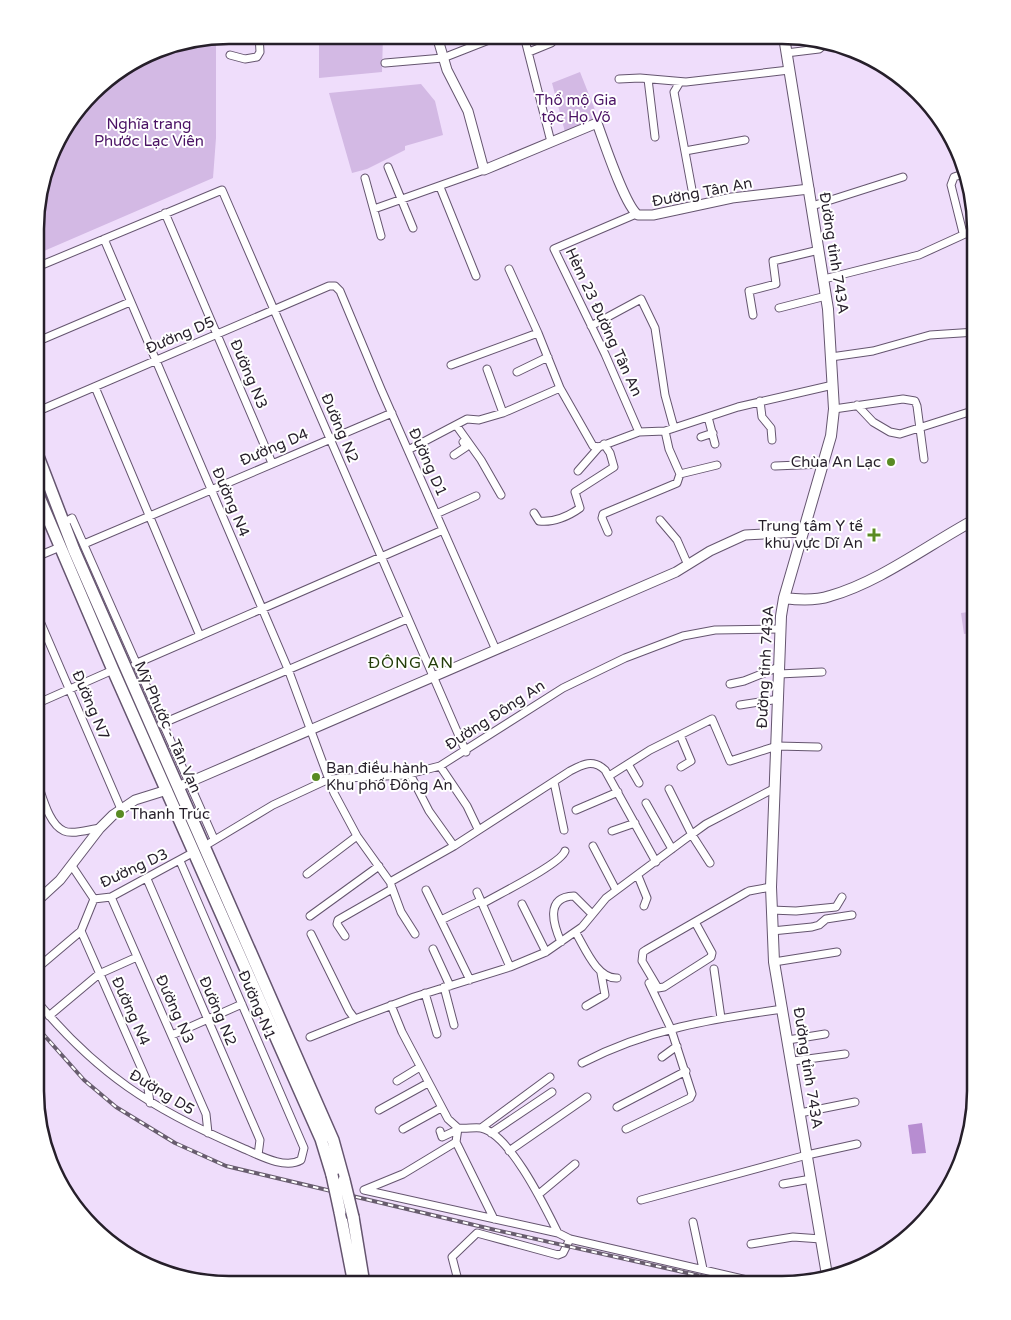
<svg xmlns="http://www.w3.org/2000/svg" width="1011" height="1320" font-family="'Varela Round',sans-serif">
<rect width="100%" height="100%" fill="#efddfb"/>
<path fill="#d3b9e4" d="M 319,35 L 383,35 L 382,72 L 319,78 Z
M 216,37 L 216,138 L 213,178 L 37,254 L 37,203 L 61,132 L 101,83 L 166,45 Z
M 580,72 L 599,120 L 565,132 L 552,83 Z
M 421,84 L 435,101 L 443,135 L 405,146 L 405,150 L 367,169 L 352,173 L 329,93 Z
M 976,611 L 976,632 L 964,634 L 961,613 Z"/>
<path fill="#b78dd1" d="M 922,1123 L 926,1153 L 912,1154 L 908,1125 Z"/>
<g fill="none" stroke-linecap="round" stroke-linejoin="round">
<g stroke="#65556f" stroke-width="9">
<path id="minor" d="M 383,36 L 390,35
M 524,36 L 551,142
M 438,39 L 447,36
M 529,52 L 551,43 L 559,36
M 786,53 L 819,49 L 826,43
M 230,55 L 245,59 L 257,57 L 260,52 L 259,35
M 385,63 L 443,58 L 494,38
M 619,79 L 640,78 L 686,82 L 789,70
M 648,79 L 655,137
M 680,82 L 674,92 L 695,206
M 685,151 L 745,140
M 388,167 L 413,228
M 365,178 L 381,236
M 440,187 L 476,276
M 812,206 L 903,177
M 374,209 L 484,170
M 165,213 L 272,463
M 636,214 L 554,249 L 605,354 L 639,432
M 963,233 L 951,185 L 954,177 L 963,174
M 104,239 L 288,669 L 334,793 L 357,836 L 390,882 L 454,846 L 570,771 C 583,764 593,759 605,770 L 656,862
M 37,267 L 222,190 L 466,752
M 509,269 L 538,333
M 824,279 L 919,255 L 976,229
M 779,308 L 826,296
M 753,315 L 749,291 L 776,284 L 773,261 L 819,250
M 591,326 L 641,299 L 655,328 L 665,395 L 674,428
M 36,342 L 130,302
M 831,357 L 873,351 L 930,335 L 976,332
M 451,365 L 538,333 L 560,388 L 593,446 L 599,447 L 639,432 L 665,431
M 487,369 L 503,413 L 560,388
M 517,372 L 548,357
M 95,387 L 200,636
M 760,401 L 762,417 L 771,428 L 772,440
M 857,405 L 873,422 L 890,432 L 900,434 L 969,412
M 834,409 L 903,399 L 915,401 L 917,406 L 924,459
M 36,412 L 329,286 L 335,286 L 340,291 L 381,389 L 496,650
M 708,417 L 715,444
M 456,425 L 481,460 L 501,495
M 701,437 L 713,433
M 408,450 L 467,419 L 479,420 L 503,413
M 454,455 L 466,447 L 463,442
M 775,466 L 823,464
M 578,471 L 599,447
M 680,474 L 717,465
M 534,513 L 539,521 C 553,523 569,516 580,508 L 575,492 L 614,467 L 610,453 L 604,444
M 436,514 L 476,496
M 660,520 L 677,540 L 688,565
M 63,523 L 72,518 L 214,839
M 608,532 L 602,518 L 603,514 L 677,483 L 680,474 L 669,449 L 665,431 L 738,407 L 833,385
M 84,544 L 392,413
M 36,557 L 60,547
M 36,612 L 121,809
M 135,664 L 443,530
M 779,674 L 822,672
M 730,684 L 744,681 L 779,667
M 36,704 L 113,670
M 740,705 L 779,699
M 161,724 L 407,619
M 680,735 L 691,761 L 681,767
M 628,764 L 639,783
M 440,766 L 467,806 L 478,829
M 410,774 L 429,811 L 454,846
M 609,776 L 650,750 L 712,719 L 730,761 L 777,746 L 818,747
M 36,779 C 42,794 48,824 64,831 C 73,835 90,829 100,828
M 554,782 L 564,830
M 669,789 L 692,835 L 710,863
M 646,803 L 672,849
M 576,810 L 618,792
M 612,831 L 635,823
M 593,846 L 616,890
M 203,847 L 273,805 L 329,779 L 405,775 L 440,766 L 563,688 L 625,658 L 683,636 L 715,630 L 780,629
M 72,866 L 94,899 L 111,897 L 194,852
M 307,874 L 357,836
M 638,876 L 647,898 L 644,906
M 147,879 L 260,1140 L 258,1155
M 391,885 L 401,912 L 415,934
M 426,890 L 470,980
M 749,891 L 771,887
M 477,892 L 510,967
M 111,897 L 206,1114 L 208,1133
M 482,904 C 497,895 561,864 565,851
M 522,904 L 546,952
M 771,910 L 796,911 L 836,907 L 842,897
M 310,916 L 379,866
M 441,920 L 480,901
M 695,922 L 712,953 L 711,957 L 664,987 L 658,988 L 642,961 L 643,952 L 646,950 L 747,892
M 81,931 L 147,1081 L 150,1103
M 772,931 L 812,927 L 819,925 L 826,919 L 852,915
M 576,933 C 585,948 597,979 617,978
M 311,934 L 349,1011 L 355,1019 L 414,997 L 510,967 L 546,952 L 582,927 L 606,898 L 684,840 L 706,824 L 775,788
M 345,936 L 337,924 L 338,920 L 392,889
M 561,942 C 554,926 544,897 574,896 L 592,914
M 433,949 L 450,986
M 774,962 L 837,952
M 714,969 L 721,1018
M 35,970 L 81,931 L 94,899
M 444,987 L 454,1025
M 425,993 L 437,1034
M 35,999 C 97,1074 152,1109 240,1147 C 257,1154 284,1170 301,1160 L 304,1148 L 180,861
M 586,1006 L 605,995 L 601,973
M 49,1016 L 99,974 L 137,957
M 172,1035 L 242,1004
M 310,1037 L 355,1019
M 788,1040 L 825,1034
M 662,1057 L 677,1046
M 793,1061 L 845,1054
M 582,1063 C 647,1029 712,1019 783,1009
M 397,1081 L 420,1067
M 617,1107 L 686,1071
M 379,1110 L 428,1083
M 800,1113 L 855,1102
M 458,1128 L 456,1142 L 494,1219
M 481,1128 L 550,1077
M 403,1129 L 441,1108
M 626,1129 L 690,1098 L 692,1094 L 671,1029 L 649,983
M 440,1131 L 442,1137 L 457,1130
M 491,1133 L 552,1092
M 509,1151 L 587,1097
M 783,1184 L 811,1179
M 364,1190 L 558,1233 C 545,1207 510,1134 481,1128 C 474,1127 466,1129 458,1128 L 448,1119 L 402,1032 L 391,1005
M 364,1190 L 403,1174 L 456,1142
M 539,1194 L 575,1164
M 641,1200 L 807,1155 L 857,1144
M 693,1222 L 703,1269
M 558,1233 L 570,1239 L 769,1285
M 751,1244 L 793,1237 L 821,1239
M 459,1284 L 452,1257 L 477,1233 L 558,1255 L 563,1253 L 570,1239"/>
</g>
<g stroke="#65556f" stroke-width="11">
<path id="tertiary" d="M 437,36 L 447,70 L 468,111 L 484,170 L 597,123 C 604,142 625,206 638,215 L 653,215 L 732,198 L 809,189
M 178,787 L 676,572 L 710,551 L 745,535 L 802,532
M 35,903 L 60,880 L 100,828 L 113,815 L 135,800 L 167,790"/>
</g>
<g stroke="#65556f" stroke-width="12">
<path id="secondary" d="M 784,37 L 828,309 L 834,409 L 831,436 L 784,598 L 781,616 L 771,887 L 774,962 L 827,1275
M 784,598 C 799,600 815,601 830,596 C 880,582 929,544 976,519"/>
</g>
<g stroke="#65556f" stroke-width="14">
<path id="primary" d="M 36,451 L 74,550 L 333,1140 L 344,1180
M 36,490 L 113,670 L 321,1139 L 332,1175
M 340,1212 L 354,1284
M 353,1217 L 364,1284"/>
</g>
<use href="#minor" stroke="#fff" stroke-width="7"/>
<use href="#tertiary" stroke="#fff" stroke-width="9"/>
<use href="#secondary" stroke="#fff" stroke-width="10"/>
<use href="#primary" stroke="#fff" stroke-width="11"/>
<g stroke="#685d6e" stroke-width="4">
<path id="rail" d="M 35,1025 L 84,1080 L 116,1107 L 175,1143 L 226,1166 L 491,1229 L 741,1285"/>
</g>
<use href="#rail" stroke="#fff" stroke-width="2" stroke-dasharray="5.5" stroke-linecap="butt"/>
<g stroke="#65556f" stroke-width="14" stroke-linecap="butt">
<path id="primary-bridge" d="M 332,1175 L 340,1212
M 344,1180 L 353,1217"/>
</g>
<use href="#primary-bridge" stroke="#fff" stroke-width="11"/>
</g>
<g fill="#598b23" stroke="#fff" stroke-width="2">
<circle cx="891" cy="462" r="5"/>
<path d="M871.5 527.5h5v5h5v5h-5v5h-5v-5h-5v-5h5z"/>
<circle cx="316" cy="777" r="5"/>
<circle cx="120" cy="814" r="5"/>
</g>
<g text-anchor="middle" dominant-baseline="central" stroke-width="4" stroke-linejoin="round" paint-order="stroke">
<g font-size="15" fill="#4a1264" stroke="#fff">
<text x="576" y="100">Thổ mộ Gia<tspan x="576" dy="17">tộc Họ Võ</tspan></text>
<text x="149" y="124">Nghĩa trang<tspan x="149" dy="17">Phước Lạc Viên</tspan></text>
</g>
<g font-size="15" fill="#261f2a" stroke="#fff">
<text transform="translate(702 192) rotate(-11)">Đường Tân An</text>
<text transform="translate(834 253) rotate(81)">Đường tỉnh 743A</text>
<text transform="translate(604 322) rotate(65)">Hẻm 23 Đường Tân An</text>
<text transform="translate(180 335) rotate(-23)">Đường D5</text>
<text transform="translate(249 374) rotate(67)">Đường N3</text>
<text transform="translate(340 428) rotate(67)">Đường N2</text>
<text transform="translate(274 447) rotate(-23)">Đường D4</text>
<text transform="translate(428 462) rotate(66)">Đường D1</text>
<text transform="translate(231 502) rotate(67)">Đường N4</text>
<text transform="translate(765 667) rotate(-87)">Đường tỉnh 743A</text>
<text transform="translate(91 705) rotate(67)">Đường N7</text>
<text transform="translate(495 715) rotate(-33)">Đường Đông An</text>
<text transform="translate(168 727) rotate(66)">Mỹ Phước - Tân Vạn</text>
<text transform="translate(134 868) rotate(-25)">Đường D3</text>
<text transform="translate(257 1005) rotate(67)">Đường N1</text>
<text transform="translate(175 1009) rotate(66)">Đường N3</text>
<text transform="translate(131 1011) rotate(66)">Đường N4</text>
<text transform="translate(218 1011) rotate(67)">Đường N2</text>
<text transform="translate(808 1068) rotate(81)">Đường tỉnh 743A</text>
<text transform="translate(162 1092) rotate(31)">Đường D5</text>
</g>
<g font-size="15" fill="#261f2a" stroke="#fff" text-anchor="end">
<text x="881" y="462">Chùa An Lạc</text>
<text x="863" y="526">Trung tâm Y tế<tspan x="863" dy="17">khu vực Dĩ An</tspan></text>
<text x="326" y="768" text-anchor="start">Ban điều hành<tspan x="326" dy="17">Khu phố Đông An</tspan></text>
<text x="130" y="814" text-anchor="start">Thanh Trúc</text>
</g>
<g font-size="16" letter-spacing="1" fill="#243d0b" stroke="#fff">
<text x="411" y="663">ĐÔNG AN</text>
</g>
</g>
<path d="M0 0H1011V1320H0ZM229 44H782A185 185 0 0 1 967 229V1091A185 185 0 0 1 782 1276H229A185 185 0 0 1 44 1091V229A185 185 0 0 1 229 44Z" fill="#fff" fill-rule="evenodd"/>
<path fill="none" stroke="#261f2a" stroke-width="2.5" d="M229 44H782A185 185 0 0 1 967 229V1091A185 185 0 0 1 782 1276H229A185 185 0 0 1 44 1091V229A185 185 0 0 1 229 44Z"/>
</svg>
